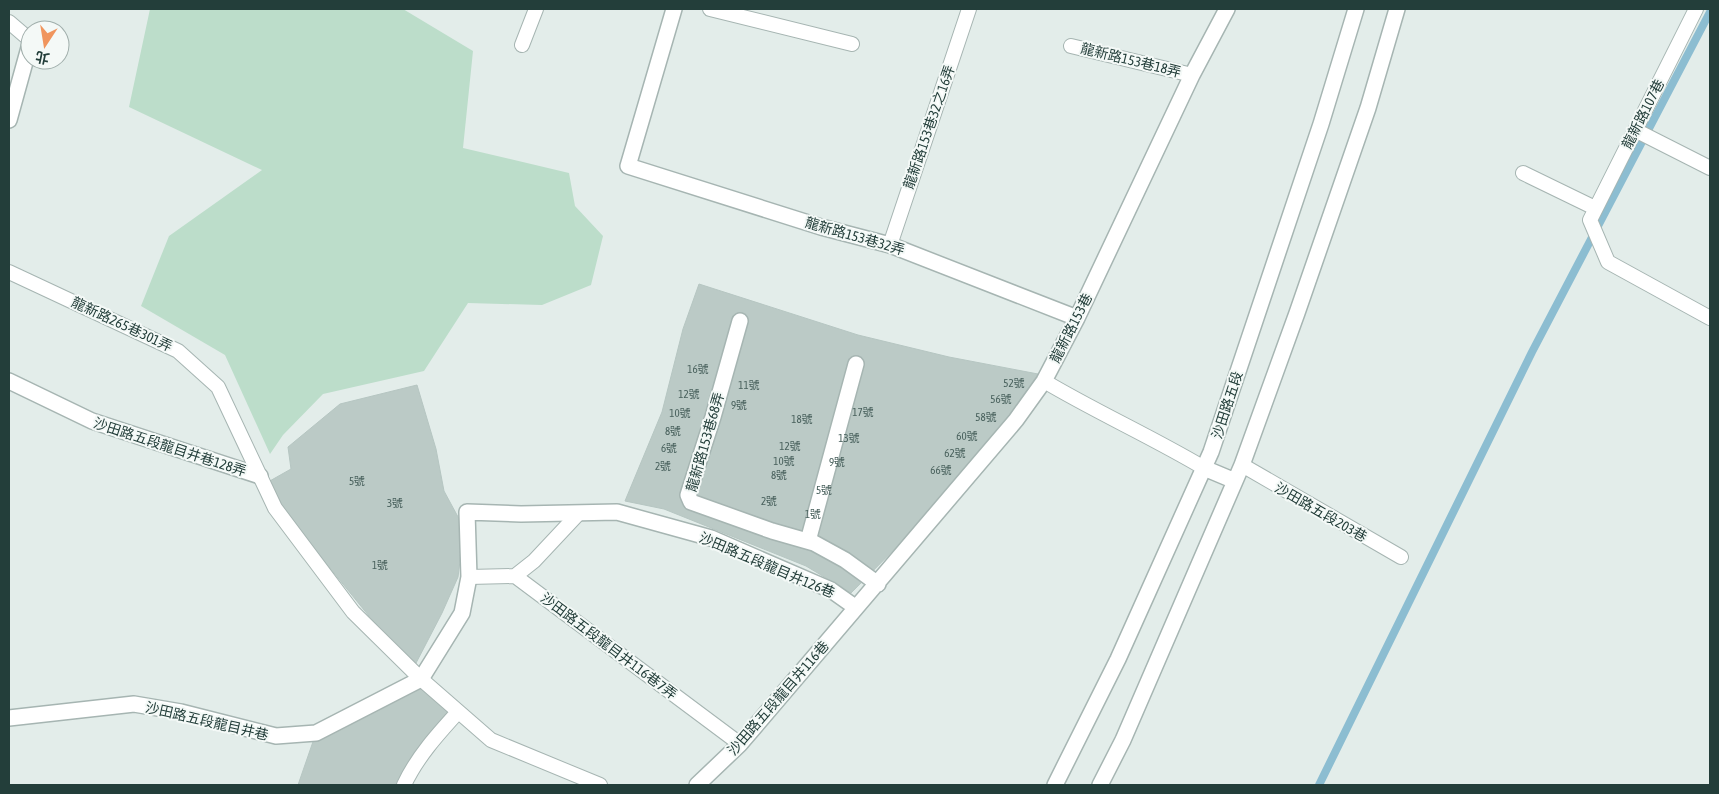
<svg xmlns="http://www.w3.org/2000/svg" width="1719" height="794" font-family="'Asap Condensed','Noto Sans TC',sans-serif">
<rect width="100%" height="100%" fill="#e3edea"/>
<path fill="#bcddca" d="M 150,9 L 403,9 L 473,51 L 463,148 L 569,173 L 575,206 L 603,236 L 591,285 L 542,305 L 468,303 L 424,371 L 323,394 L 283,435 L 270,454 L 225,355 L 141,306 L 169,236 L 262,170 L 129,107 Z"/>
<g fill="none" stroke-linecap="round" stroke-linejoin="round">
<path stroke="#8cbdd1" stroke-width="8" d="M 1319,785 L 1532,352 L 1710,12"/>
</g>
<path fill="#bbcac6" stroke="#b6c6c2" d="M 699,284 L 858,335 L 949,357 L 1038,374 L 993,441 L 956,487 L 851,593 L 806,566 L 664,509 L 625,501 L 662,412 L 683,329 Z
M 417,385 L 436,449 L 444,491 L 464,528 L 458,577 L 442,613 L 415,665 L 373,621 L 282,509 L 268,482 L 291,469 L 288,447 L 340,404 Z
M 421,679 L 458,712 L 404,785 L 298,785 L 316,733 Z"/>
<g fill="none" stroke-linecap="round" stroke-linejoin="round">
<g stroke="#a6b5b2" stroke-width="16">
<path id="service" d="M 710,9 L 852,44
M 1696,9 L 1590,220 L 1608,262 L 1710,318
M 9,22 L 30,40
M 522,45 L 536,9
M 1071,46 L 1192,75
M 1635,130 L 1710,168
M 1523,173 L 1595,208
M 890,245 L 969,9
M 9,272 L 178,351 L 218,387 L 275,508 L 353,612 L 421,679 L 491,740 L 600,785
M 1044,381 C 1096,412 1152,437 1204,468
M 1242,465 L 1401,557
M 515,576 L 534,561 L 579,513
M 469,577 L 515,576 L 740,744
M 404,785 C 417,757 438,734 458,712"/>
</g>
<g stroke="#a6b5b2" stroke-width="18">
<path id="minor" d="M 674,9 L 628,166 L 821,227 L 890,245 L 1077,318
M 9,120 L 30,44
M 740,321 L 713,417 L 688,495 L 691,502 L 772,531 L 814,543 L 845,560 L 878,584
M 9,381 L 92,421 L 260,476
M 808,541 L 856,364
M 9,718 L 134,704 L 181,712 L 276,736 L 316,733 L 421,679 L 462,613 L 469,577 L 467,512 L 521,514 L 617,512 L 711,538 L 831,590 L 855,607
M 697,785 L 740,744 L 1016,420 L 1044,381 L 1077,318 L 1192,75 L 1227,9"/>
</g>
<g stroke="#a6b5b2" stroke-width="18">
<path id="tertiary" d="M 1204,468 L 1235,481
M 1055,785 L 1118,659 L 1211,452 L 1321,124 L 1356,9
M 1100,785 L 1123,740 L 1242,465 L 1297,313 L 1368,108 L 1397,9"/>
</g>
<use href="#service" stroke="#fff" stroke-width="14"/>
<use href="#minor" stroke="#fff" stroke-width="15"/>
<use href="#tertiary" stroke="#fff" stroke-width="15"/>
</g>
<g text-anchor="middle" dominant-baseline="central" stroke-width="4" stroke-linejoin="round" paint-order="stroke">
<g font-size="11" fill="#49615d">
<text x="698" y="369">16號</text>
<text x="1014" y="383">52號</text>
<text x="749" y="385">11號</text>
<text x="689" y="394">12號</text>
<text x="1001" y="399">56號</text>
<text x="739" y="405">9號</text>
<text x="863" y="412">17號</text>
<text x="680" y="413">10號</text>
<text x="986" y="417">58號</text>
<text x="802" y="419">18號</text>
<text x="673" y="431">8號</text>
<text x="967" y="436">60號</text>
<text x="849" y="438">13號</text>
<text x="790" y="446">12號</text>
<text x="669" y="448">6號</text>
<text x="955" y="453">62號</text>
<text x="784" y="461">10號</text>
<text x="837" y="462">9號</text>
<text x="663" y="466">2號</text>
<text x="941" y="470">66號</text>
<text x="779" y="475">8號</text>
<text x="357" y="481">5號</text>
<text x="824" y="490">5號</text>
<text x="769" y="501">2號</text>
<text x="395" y="503">3號</text>
<text x="813" y="514">1號</text>
<text x="380" y="565">1號</text>
</g>
<g font-size="14" fill="#233e3a" stroke="#f4f9f7">
<text transform="translate(1131 60) rotate(14)">龍新路153巷18弄</text>
<text transform="translate(1643 114) rotate(-63)">龍新路107巷</text>
<text transform="translate(929 127) rotate(-71)">龍新路153巷32之16弄</text>
<text transform="translate(855 236) rotate(16)">龍新路153巷32弄</text>
<text transform="translate(122 324) rotate(25)">龍新路265巷301弄</text>
<text transform="translate(1071 328) rotate(-63)">龍新路153巷</text>
<text transform="translate(1227 405) rotate(-72)">沙田路五段</text>
<text transform="translate(705 442) rotate(-74)">龍新路153巷68弄</text>
<text transform="translate(170 447) rotate(18)">沙田路五段龍目井巷128弄</text>
<text transform="translate(1321 512) rotate(30)">沙田路五段203巷</text>
<text transform="translate(767 565) rotate(23)">沙田路五段龍目井126巷</text>
<text transform="translate(609 646) rotate(37)">沙田路五段龍目井116巷7弄</text>
<text transform="translate(778 698) rotate(-49)">沙田路五段龍目井116巷</text>
<text transform="translate(207 721) rotate(13)">沙田路五段龍目井巷</text>
</g>
</g>
<rect width="1719" height="794" fill="none" stroke="#233e3a" stroke-width="20"/>
<g transform="translate(45 45) rotate(192)"><circle r="24" fill="#f4f9f7" stroke="#a0aeab"/>
<path d="M0-4L9 19L0 12L-9 19Z" fill="#f0955e"/>
<text y="-8" font-size="14" font-weight="bold" text-anchor="middle" fill="#233e3a">北</text>
</g>
</svg>
